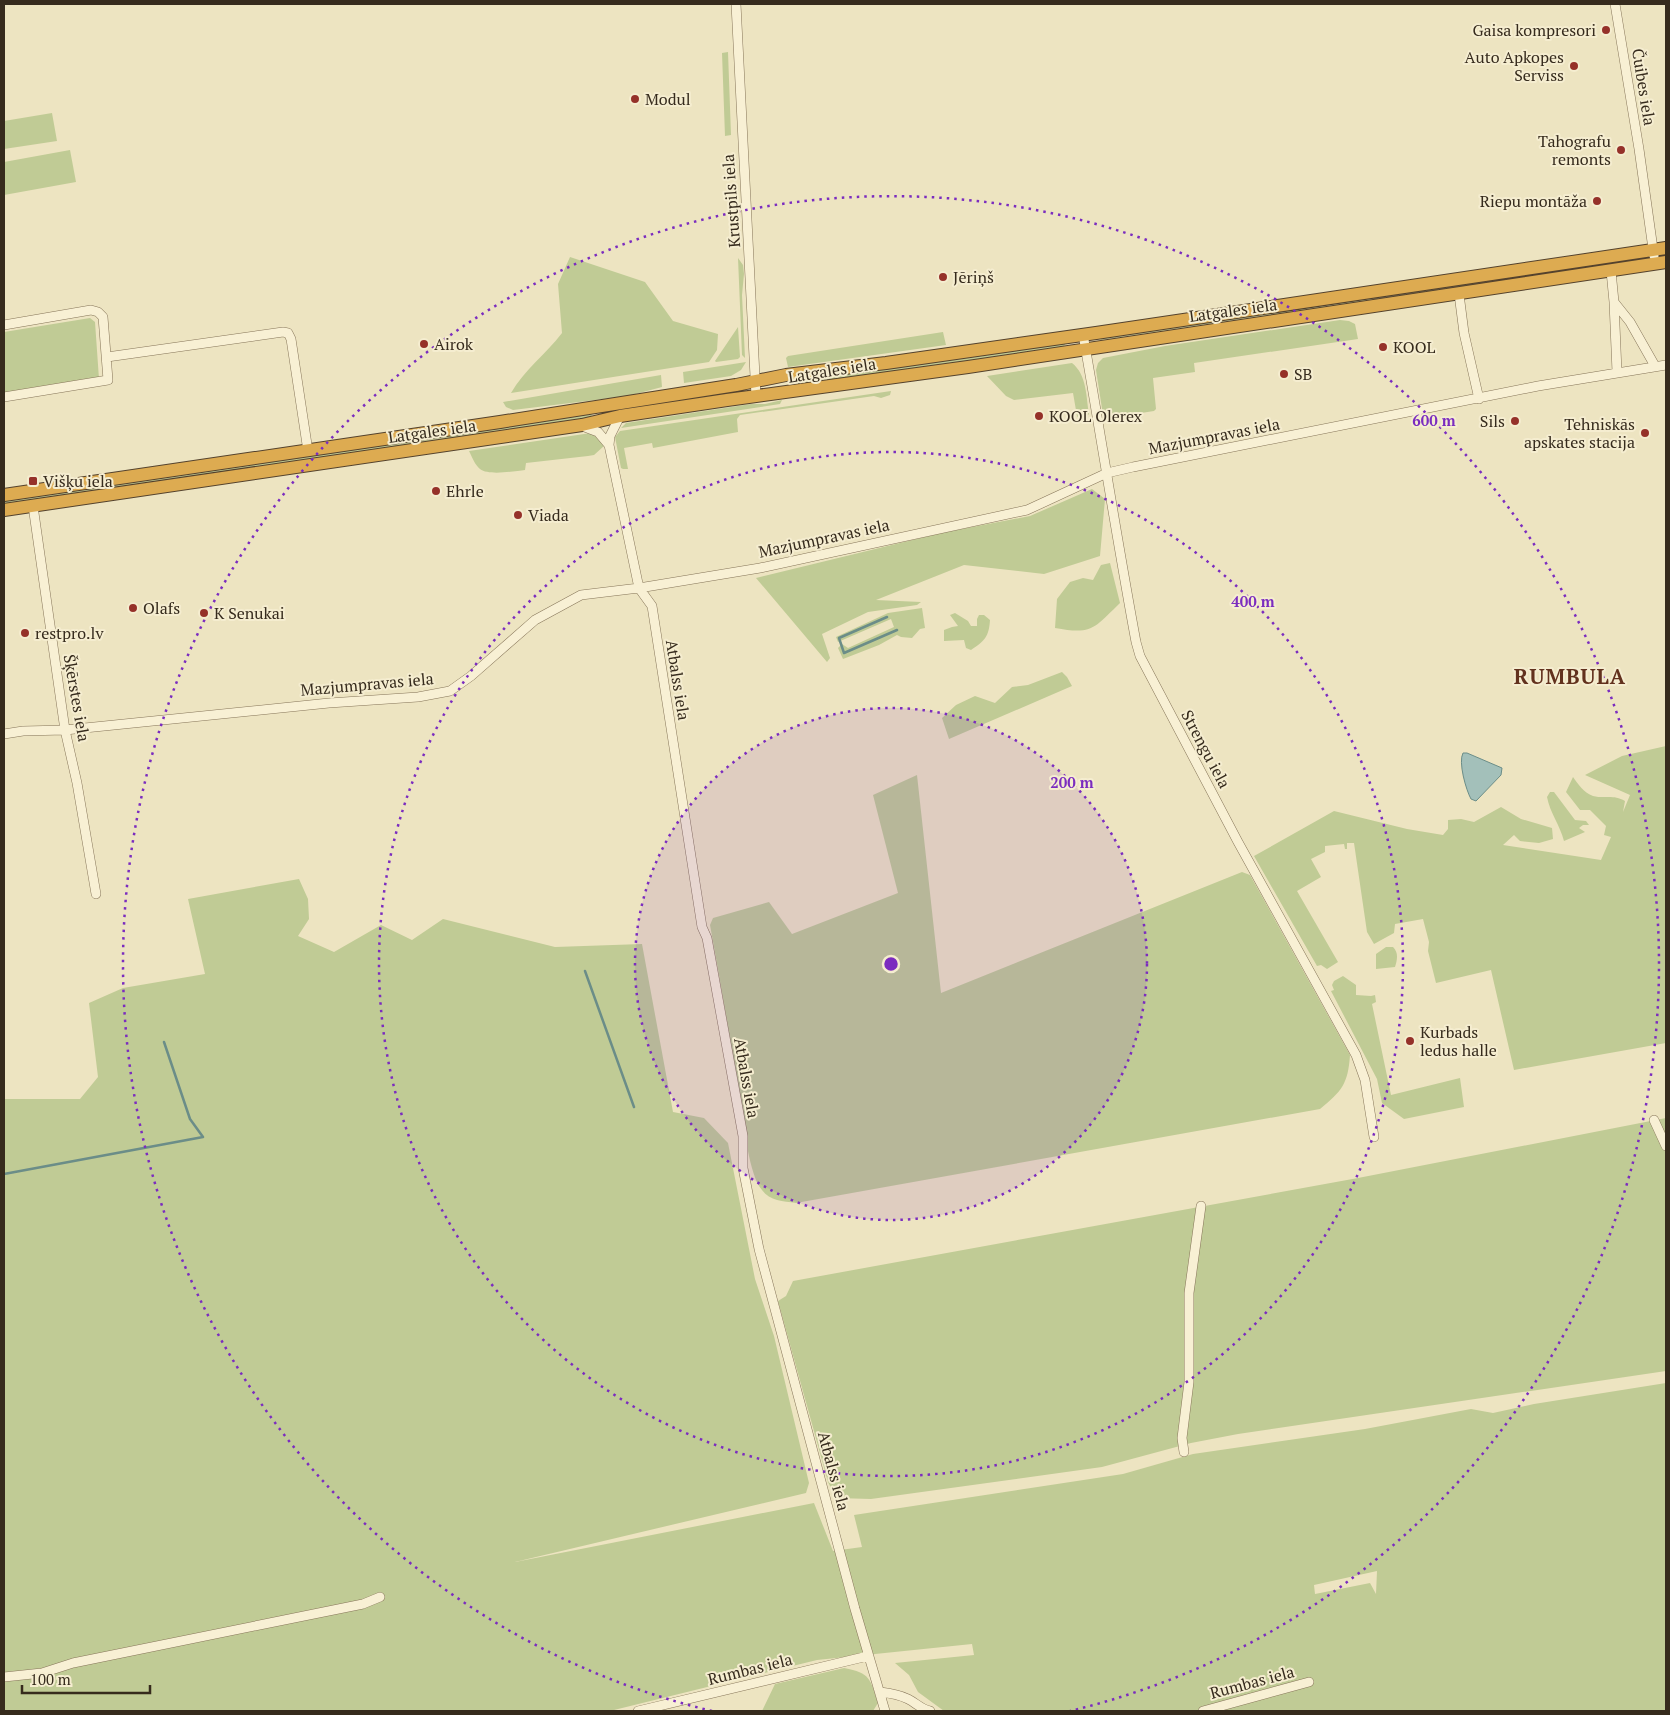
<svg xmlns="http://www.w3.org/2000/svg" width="1670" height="1715" font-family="'PT Serif',serif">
<rect width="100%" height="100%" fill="#ede4c1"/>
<path fill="#c0cb95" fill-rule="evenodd" d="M 728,52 L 731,135 L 725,136 L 722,53 Z
M 52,113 L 57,141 L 4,149 L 4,121 Z
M 70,150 L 76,182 L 4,195 L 4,162 Z
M 570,257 L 645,282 L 673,321 L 718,334 L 717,350 L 709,362 L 511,393 C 524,370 546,354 562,333 L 558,284 Z
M 738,258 L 743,265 L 744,274 L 742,295 L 745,358 L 742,355 Z
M 1545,272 L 1545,274 L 1101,340 L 1100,339 L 1101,337 Z
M 90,318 L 95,322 L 99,379 L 4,394 L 4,332 Z
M 1340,320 L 1349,321 L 1355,324 L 1358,339 L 1194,363 L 1195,372 L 1153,378 L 1156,409 L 1154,411 L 1109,418 L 1103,415 L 1096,370 L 1098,363 L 1103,358 L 1165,346 Z
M 738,327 L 740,357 L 738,359 L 716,362 L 715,361 Z
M 943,332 L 946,345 L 788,367 L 786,358 L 788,356 Z
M 1066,343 L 1064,346 L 791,387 L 791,382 Z
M 746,362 L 741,370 L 731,376 L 684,383 L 683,372 Z
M 1072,363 C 1087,375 1086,396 1089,414 L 1083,420 L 1080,420 L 1077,416 L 1073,393 L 1014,400 L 1006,396 L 987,376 Z
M 661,375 L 662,387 L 628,396 L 513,410 L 506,407 L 503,402 Z
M 891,391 L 890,395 L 881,398 L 874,396 L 740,415 L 737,419 L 738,432 L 653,448 L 652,443 L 624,448 L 628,469 L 623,469 L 621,468 L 615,437 L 620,431 Z
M 782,400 L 780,404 L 621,428 L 626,423 L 751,404 L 765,404 Z
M 591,413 L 592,417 L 526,427 L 4,505 L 4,501 Z
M 591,433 L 600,437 L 604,446 L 594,455 L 588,456 L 526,463 L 525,470 C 515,471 489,476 480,469 C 475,465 472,457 469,451 Z
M 1092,489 L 1105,499 L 1100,556 L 1044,574 L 964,565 L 876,600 L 921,602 L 917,605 L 868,612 L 822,634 L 830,658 L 827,662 L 756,578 L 941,533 L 1030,516 Z
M 1110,563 L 1120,603 C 1094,628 1093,635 1055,628 L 1057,599 L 1070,582 L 1083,578 L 1093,580 L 1101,565 Z
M 922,608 L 925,628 L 920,629 L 912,638 L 901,637 L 897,635 L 879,645 L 843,659 L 838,648 L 842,644 L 848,648 L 894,627 L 891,619 L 838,642 L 836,637 L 888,613 Z
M 955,613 L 968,621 L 971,626 L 977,626 L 977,619 L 979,615 L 984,615 L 990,620 C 989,636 985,641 971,650 L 966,648 L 964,640 L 944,641 L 944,630 L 952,627 L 958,626 L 950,615 Z
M 1062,672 L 1067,677 L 1072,686 L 949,739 L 942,718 L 956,705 L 975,696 L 995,703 L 1012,687 L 1028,685 Z
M 1666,746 L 1666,1043 L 1514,1070 L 1491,970 L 1436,983 L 1428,951 L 1429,942 L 1423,919 L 1395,924 L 1394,933 L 1374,944 L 1367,932 L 1354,843 L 1347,843 L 1347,849 L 1345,849 L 1344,844 L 1325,846 L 1325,852 L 1311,859 L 1321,877 L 1297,891 L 1338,962 L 1327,969 L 1321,965 L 1317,966 L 1254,856 L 1334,811 L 1407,829 L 1443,835 L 1448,829 L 1448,820 L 1461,819 L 1474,822 L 1501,807 L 1521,819 L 1552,828 L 1553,839 L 1539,843 L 1520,841 L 1514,835 L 1503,845 L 1601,860 L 1611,837 L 1604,835 L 1606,826 L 1590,810 L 1580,810 L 1566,792 L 1573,777 C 1578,784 1584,793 1593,796 C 1605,799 1613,794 1625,801 L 1623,812 L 1630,795 L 1585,775 L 1622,756 Z
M 917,775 L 941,993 L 1242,872 L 1250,875 L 1350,1055 C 1348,1084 1342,1091 1320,1109 L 796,1203 C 783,1201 770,1201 762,1190 C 749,1175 744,1126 741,1105 C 731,1045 721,985 710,925 L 713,918 L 769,902 L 792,934 L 898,893 L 873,795 Z
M 1550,792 L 1554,792 L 1575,820 L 1586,821 L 1589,825 L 1583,825 L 1579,828 L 1585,832 L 1564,841 C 1560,825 1550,813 1547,797 Z
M 299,879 L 308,899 L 309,919 L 298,936 L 334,952 L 381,925 L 412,940 L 443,919 L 555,947 L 642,944 L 673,1112 L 704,1118 L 728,1143 L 755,1279 L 774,1336 L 809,1483 L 806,1493 L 515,1562 L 814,1503 L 833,1551 L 862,1547 L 854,1515 L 1123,1474 L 1193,1454 L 1365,1429 L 1471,1409 L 1493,1413 L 1534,1404 L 1666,1383 L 1666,1711 L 944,1711 L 918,1692 L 909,1675 L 895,1663 L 974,1655 L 972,1644 L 817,1660 L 610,1711 L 4,1711 L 4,1099 L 80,1099 L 98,1077 L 89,1003 L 123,988 L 205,974 L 188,899 ZM 1377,1571 L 1376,1594 L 1370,1583 L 1315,1594 L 1314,1585 Z
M 1386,947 L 1393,947 C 1399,953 1397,960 1395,967 L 1376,969 L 1376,954 Z
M 1343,976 L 1356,985 L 1356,995 L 1371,996 L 1375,995 L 1376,1002 L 1372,1004 L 1391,1095 L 1460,1078 L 1464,1107 L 1404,1119 L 1382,1103 L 1377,1079 L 1331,991 L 1334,990 L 1332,985 L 1334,981 Z
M 1666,1118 L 1666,1371 L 1238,1434 L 1191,1443 L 1102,1467 L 871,1499 L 836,1498 L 828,1482 L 778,1301 L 786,1296 L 793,1281 L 1358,1178 Z
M 844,1668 C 871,1673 870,1679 878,1703 L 873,1711 L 762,1711 L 775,1684 Z"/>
<path fill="#a3c0ba" stroke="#6b8d88" d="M 1463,753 L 1467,753 L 1502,768 L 1501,775 L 1476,801 L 1471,799 C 1466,790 1458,762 1463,753 Z"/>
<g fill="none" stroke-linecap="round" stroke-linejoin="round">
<path stroke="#6b8d88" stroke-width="2.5" d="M 887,617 L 839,638 L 844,653 L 897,630
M 585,971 L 634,1107
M 4,1174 L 203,1137 L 190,1119 L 164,1042"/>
<g stroke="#867559" stroke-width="10">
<path id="minor" d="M 736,4 L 756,396
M 1615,4 L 1639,149 L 1654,256
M 1611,271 L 1614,302
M 1459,294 L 1464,333 L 1479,399
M 4,325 L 91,310 L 98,312 L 103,317 L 108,380 L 4,397
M 1083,334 C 1101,437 1117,540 1136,642 L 1140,656 L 1238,842 L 1356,1055 L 1365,1080 L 1374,1137
M 107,357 L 283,332 L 288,333 L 291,339 L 308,451
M 1617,372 L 1614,302 L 1630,322 L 1655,366
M 620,416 L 610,436 L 609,445 L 639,588 L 652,606 L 702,927 L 707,938 L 743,1136 L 743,1168 L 759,1249 L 855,1609 L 885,1711
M 582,426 L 598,432 L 609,445
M 33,506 L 65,730 L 77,783 L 96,894
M 4,734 L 23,731 L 65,730 L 329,703 L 418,697 L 450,691 L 471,676 L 535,620 L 581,595 L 639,588 L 760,568 L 1027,510 L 1107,473 L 1133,467 L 1538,386 L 1666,365
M 1654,1120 L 1666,1146
M 1184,1452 L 1182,1438 L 1189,1382 L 1189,1293 L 1201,1206
M 4,1677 L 42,1673 L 73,1663 L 363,1604 L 380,1597
M 880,1692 C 889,1693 900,1695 908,1699 C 916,1703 921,1709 930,1711
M 638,1711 L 868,1656
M 1203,1711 L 1309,1682"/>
</g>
<g stroke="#54422d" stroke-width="14">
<path id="highway" d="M 4,495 L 500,422 L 736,385 L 786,375 L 886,363 L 1096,333 L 1666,248
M 4,510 L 582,425 L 620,416 L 727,400 L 968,367 L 1666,262"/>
</g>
<use href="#minor" stroke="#f8f0d4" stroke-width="9"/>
<use href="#highway" stroke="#ddab51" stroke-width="12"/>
</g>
<circle cx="891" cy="964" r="256" fill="#7b2cbf" fill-opacity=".12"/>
<g fill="none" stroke="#7b2cbf" stroke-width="2.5" stroke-dasharray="2.5 5">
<circle cx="891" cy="964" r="256"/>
<circle cx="891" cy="964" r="512"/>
<path d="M712 1711A768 768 0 1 1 1070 1711"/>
</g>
<g fill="#953129" stroke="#f5edd0" stroke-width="2">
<circle cx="1606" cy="30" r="5"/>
<circle cx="1574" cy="66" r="5"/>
<circle cx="635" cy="99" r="5"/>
<circle cx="1621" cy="150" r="5"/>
<circle cx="1597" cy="201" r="5"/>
<circle cx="943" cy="277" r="5"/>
<circle cx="424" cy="344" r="5"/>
<circle cx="1383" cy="347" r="5"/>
<circle cx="1284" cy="374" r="5"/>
<circle cx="1039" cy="416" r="5"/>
<circle cx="1515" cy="421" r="5"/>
<circle cx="1645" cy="433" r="5"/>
<rect x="28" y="476" width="10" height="10" rx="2.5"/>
<circle cx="436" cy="491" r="5"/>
<circle cx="518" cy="515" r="5"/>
<circle cx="133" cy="608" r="5"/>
<circle cx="204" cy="613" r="5"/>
<circle cx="25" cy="633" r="5"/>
<circle cx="1410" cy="1041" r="5"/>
</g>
<g text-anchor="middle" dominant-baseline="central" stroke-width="4" stroke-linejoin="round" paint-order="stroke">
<g font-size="16" fill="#362b1d" stroke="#f5edd0" text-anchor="start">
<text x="1596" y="30" text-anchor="end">Gaisa kompresori</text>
<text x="1564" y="57" text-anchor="end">Auto Apkopes<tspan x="1564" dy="18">Serviss</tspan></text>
<text x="645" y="99">Modul</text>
<text x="1611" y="141" text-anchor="end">Tahografu<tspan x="1611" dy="18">remonts</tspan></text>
<text x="1587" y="201" text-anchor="end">Riepu montāža</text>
<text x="953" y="277">Jēriņš</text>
<text x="434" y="344">Airok</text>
<text x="1393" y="347">KOOL</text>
<text x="1294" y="374">SB</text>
<text x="1049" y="416">KOOL Olerex</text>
<text x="1505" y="421" text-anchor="end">Sils</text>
<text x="1635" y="424" text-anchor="end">Tehniskās<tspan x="1635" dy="18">apskates stacija</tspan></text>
<text x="43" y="481">Višķu iela</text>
<text x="446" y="491">Ehrle</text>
<text x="528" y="515">Viada</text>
<text x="143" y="608">Olafs</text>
<text x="214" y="613">K Senukai</text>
<text x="35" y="633">restpro.lv</text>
<text x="1420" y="1032">Kurbads<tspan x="1420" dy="18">ledus halle</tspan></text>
</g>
<g font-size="16" fill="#362b1d" stroke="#f5edd0">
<text transform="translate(1644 87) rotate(81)">Čuibes iela</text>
<text transform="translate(731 201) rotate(-94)">Krustpils iela</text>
<text transform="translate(1233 310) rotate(-8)">Latgales iela</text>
<text transform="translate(832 370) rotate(-9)">Latgales iela</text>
<text transform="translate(432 431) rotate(-8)">Latgales iela</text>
<text transform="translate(1214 436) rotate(-11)">Mazjumpravas iela</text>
<text transform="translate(824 538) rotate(-12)">Mazjumpravas iela</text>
<text transform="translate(678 680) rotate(81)">Atbalss iela</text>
<text transform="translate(367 684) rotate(-5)">Mazjumpravas iela</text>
<text transform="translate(77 698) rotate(80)">Šķērstes iela</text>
<text transform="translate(1206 749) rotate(62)">Strengu iela</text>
<text transform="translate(747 1078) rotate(80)">Atbalss iela</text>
<text transform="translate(834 1471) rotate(75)">Atbalss iela</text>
<text transform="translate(750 1669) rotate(-14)">Rumbas iela</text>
<text transform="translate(1252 1682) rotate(-15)">Rumbas iela</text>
</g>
<g font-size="21" font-weight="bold" letter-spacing="1" fill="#62311d" stroke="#f5edd0">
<text x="1570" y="676">RUMBULA</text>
</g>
</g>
<circle cx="891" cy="964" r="8" fill="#7b2cbf" stroke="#f5edd0" stroke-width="2.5"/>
<g font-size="15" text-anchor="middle" font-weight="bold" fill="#7b2cbf" stroke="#f5edd0" stroke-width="4" stroke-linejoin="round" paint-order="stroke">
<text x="1434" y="426">600 m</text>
<text x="1253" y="607">400 m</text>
<text x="1072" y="788">200 m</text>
</g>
<rect width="1670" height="1715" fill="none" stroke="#362b1d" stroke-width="10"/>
<path d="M22 1685v8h128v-8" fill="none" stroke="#362b1d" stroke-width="2.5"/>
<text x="30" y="1685" font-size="15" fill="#362b1d" stroke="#f5edd0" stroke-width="4" paint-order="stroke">100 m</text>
</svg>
